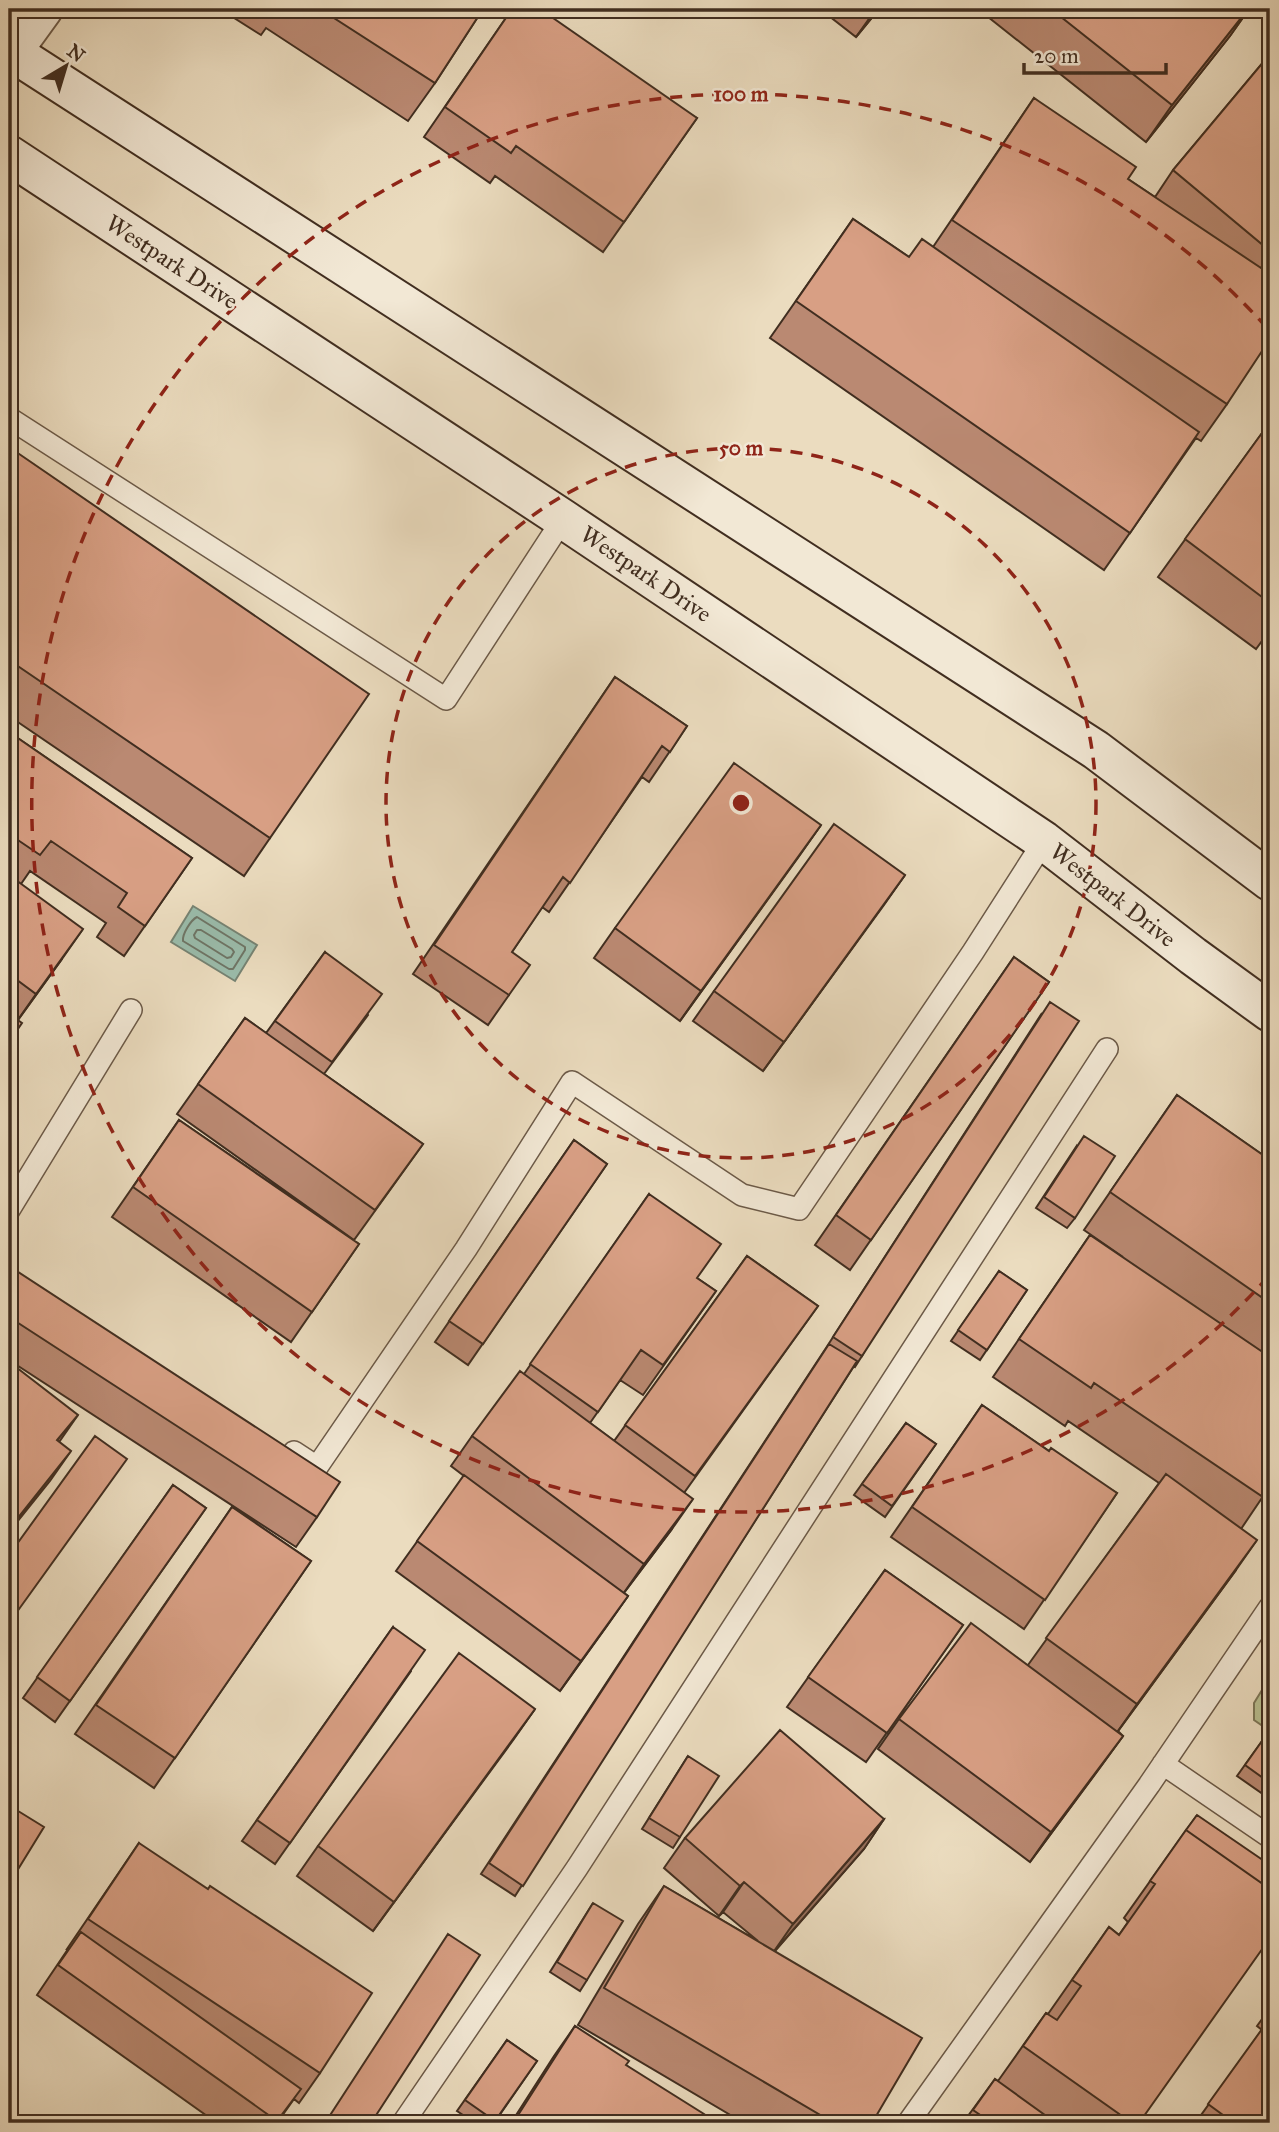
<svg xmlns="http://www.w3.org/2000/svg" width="1279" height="2132" font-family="'IM FELL Great Primer',serif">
<rect width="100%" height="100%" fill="#ebdcbf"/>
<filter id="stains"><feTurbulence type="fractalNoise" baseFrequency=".00286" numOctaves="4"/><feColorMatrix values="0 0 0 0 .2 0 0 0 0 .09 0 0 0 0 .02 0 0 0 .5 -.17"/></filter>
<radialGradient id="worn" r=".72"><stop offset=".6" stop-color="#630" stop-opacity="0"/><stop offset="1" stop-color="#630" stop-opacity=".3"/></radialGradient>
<path fill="#b9c091" stroke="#7d7758" stroke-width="2" d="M 1270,1677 L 1270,1731 L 1254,1720 L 1254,1703 Z"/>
<path fill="#9abcab" stroke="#768373" stroke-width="2" d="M 193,906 L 257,945 L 235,981 L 171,942 Z"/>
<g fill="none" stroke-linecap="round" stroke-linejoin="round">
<path stroke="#6e7566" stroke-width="2" d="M 197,917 L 245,947 L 245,950 L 233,969 L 229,969 L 183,941 C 182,934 191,920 197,917 Z
M 197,930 L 201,930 L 232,949 L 234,952 L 231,957 L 227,958 L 195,938 L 194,935 Z"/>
<g stroke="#6c5a48" stroke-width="24">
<path id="service" d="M 9,418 L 446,699 L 563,519
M 9,1210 L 131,1010
M 294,1452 L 317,1467 L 466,1249 L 572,1082 L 742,1195 L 799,1209 L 973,952 L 1044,841
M 1163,1764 L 1270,1837
M 403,2123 L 577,1868 L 1107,1049
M 908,2123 L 1149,1785 L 1270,1607"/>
</g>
<g stroke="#6c5a48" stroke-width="42">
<path id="minor" d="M 9,56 L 43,9"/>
</g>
<g stroke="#412e20" stroke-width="42">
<path id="secondary" d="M 9,50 L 1096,750 L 1270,881
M 9,155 L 563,519 L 1044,841 L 1193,956 L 1270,1012"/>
</g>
<use href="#service" stroke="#f2e8d5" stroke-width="21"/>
<use href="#minor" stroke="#f2e8d5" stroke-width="38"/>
<use href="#secondary" stroke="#f2e8d5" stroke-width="38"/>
</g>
<path fill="#ba8972" stroke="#412e20" stroke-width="2" d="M 220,9 L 483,9 L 435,83 L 408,121 L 266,28 L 261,35 Z
M 512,9 L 697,118 L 603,252 L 495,176 L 490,183 L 424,137 Z
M 820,9 L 879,9 L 856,37 Z
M 978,9 L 1249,9 L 1230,36 L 1146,142 Z
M 1270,54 L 1270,259 L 1262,269 L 1227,404 L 1201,441 L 1196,438 L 1104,570 L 770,338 L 853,219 L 909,257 L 933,247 L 1034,98 L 1128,179 L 1155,197 L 1173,170 Z
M 1270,422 L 1270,630 L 1256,649 L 1158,577 Z
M 9,447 L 270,838 L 244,876 L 9,716 Z
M 615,677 L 687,726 L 649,782 L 642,777 L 549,912 L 542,907 L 512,952 L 509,995 L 488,1025 L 413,974 Z
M 9,732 L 192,858 L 124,956 L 97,937 L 106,923 L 30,871 L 21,884 L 62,959 L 18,1020 L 9,1042 Z
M 821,825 L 680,1021 L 594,958 L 615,928 Z
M 905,875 L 763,1071 L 693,1021 L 714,991 Z
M 325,952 L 368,1015 L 324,1074 L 423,1144 L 354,1240 L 177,1114 L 245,1018 L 266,1033 Z
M 1014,957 L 1049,982 L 850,1270 L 815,1245 Z
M 1042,1013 L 862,1356 L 855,1367 L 854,1366 L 515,1896 L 481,1874 L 826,1348 Z
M 1177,1095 L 1270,1160 L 1270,1486 L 1241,1529 L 1236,1570 L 1118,1731 L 1123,1736 L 1030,1862 L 878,1749 L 899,1719 L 1028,1665 L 1159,1483 L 1068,1421 L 1065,1426 L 993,1377 L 1090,1235 L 1123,1257 L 1084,1230 Z
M 179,1120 L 359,1244 L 291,1342 L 112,1217 Z
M 574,1140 L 607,1164 L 468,1365 L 435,1342 Z
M 1076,1147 L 1075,1218 L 1067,1228 L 1036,1208 Z
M 649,1194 L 697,1278 L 716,1291 L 643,1395 L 620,1380 L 590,1423 L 614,1441 L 747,1256 L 818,1306 L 684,1493 L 672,1529 L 624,1593 L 628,1596 L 560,1691 L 396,1571 L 464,1476 L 451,1466 L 472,1436 L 524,1374 Z
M 9,1266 L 317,1517 L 296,1547 L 9,1360 Z
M 999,1271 L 1027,1290 L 980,1360 L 951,1341 Z
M 982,1405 L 1049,1451 L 1117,1493 L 1024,1629 L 891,1537 Z
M 906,1423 L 936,1444 L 885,1517 L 854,1495 Z
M 173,1485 L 206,1508 L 55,1722 L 23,1698 Z
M 232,1507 L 311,1561 L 154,1788 L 75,1734 Z
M 885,1570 L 963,1625 L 866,1762 L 787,1707 Z
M 393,1627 L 411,1671 L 275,1864 L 242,1841 Z
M 535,1709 L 373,1931 L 297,1876 L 318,1846 Z
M 1267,1734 L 1270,1736 L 1270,1799 L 1237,1776 Z
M 688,1756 L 680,1837 L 673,1848 L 642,1829 Z
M 1197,1815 L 1139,2123 L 969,2123 L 965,2120 L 995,2079 L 998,2081 L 1046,2013 L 1048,2014 L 1109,1927 L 1119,1935 L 1128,1922 L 1124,1918 Z
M 884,1819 L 864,1849 L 775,1951 L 872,2123 L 744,2123 L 578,2025 L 638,1924 L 664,1886 L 758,1941 L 723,1912 L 719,1916 L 664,1868 L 685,1838 Z
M 139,1843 L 320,2073 L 299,2103 L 294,2099 L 277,2123 L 217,2123 L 37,1995 L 68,1949 L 67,1949 Z
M 593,1903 L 587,1980 L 580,1991 L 550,1972 Z
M 1270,2008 L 1270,2123 L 1192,2123 L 1196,2122 L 1262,2030 L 1257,2026 Z
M 575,2026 L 626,2065 L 698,2123 L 511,2123 L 554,2056 Z
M 507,2040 L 537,2061 L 494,2123 L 475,2123 L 457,2111 Z"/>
<path fill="#976f5c" stroke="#412e20" stroke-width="2" d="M 876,9 L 879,9 L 856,37 Z
M 1248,9 L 1249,9 L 1230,36 L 1146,142 L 1172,105 Z
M 1270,255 L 1270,259 L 1251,282 Z
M 821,825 L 800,855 L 680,1021 L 701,991 Z
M 905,875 L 884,905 L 763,1071 L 784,1042 Z
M 83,929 L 62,959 L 15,1024 L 36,994 Z
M 78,1415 L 57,1445 L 57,1440 Z
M 71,1451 L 50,1481 L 9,1532 L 9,1529 Z
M 693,1499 L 672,1529 L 623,1594 L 644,1564 Z
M 1257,1540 L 1236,1570 L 1116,1734 L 1137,1704 Z
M 628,1596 L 607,1626 L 560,1691 L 581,1661 Z
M 535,1709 L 514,1739 L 373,1931 L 394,1902 Z
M 1123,1736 L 1102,1765 L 1030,1862 L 1051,1832 Z
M 884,1819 L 864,1849 L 772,1954 L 793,1924 Z
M 744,1882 L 723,1912 L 719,1916 L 740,1886 Z"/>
<path fill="#d89f84" stroke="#412e20" stroke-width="2" d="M 320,9 L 483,9 L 435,83 Z
M 512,9 L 540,9 L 697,118 L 624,222 L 516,146 L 511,153 L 445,107 Z
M 1051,9 L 1248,9 L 1172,105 Z
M 1270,54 L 1270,251 L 1173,170 Z
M 1034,98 L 1136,167 L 1128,179 L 1270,274 L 1270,339 L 1227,404 L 952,220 Z
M 853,219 L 909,257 L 922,239 L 1199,432 L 1130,533 L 796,301 Z
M 1270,422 L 1270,603 L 1185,539 Z
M 9,447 L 369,694 L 270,838 L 9,660 Z
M 615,677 L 687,726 L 670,752 L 662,746 L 570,883 L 563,877 L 512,952 L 530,965 L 509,995 L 434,945 Z
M 9,732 L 192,858 L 145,926 L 118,907 L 127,893 L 51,841 L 40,855 L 9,834 Z
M 734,763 L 821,825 L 701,991 L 615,928 Z
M 834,824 L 905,875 L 784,1042 L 714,991 Z
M 9,875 L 83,929 L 36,994 L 9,974 Z
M 325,952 L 382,994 L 332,1062 L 275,1021 Z
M 1014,957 L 1049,982 L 871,1240 L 836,1215 Z
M 1050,1002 L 1079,1021 L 862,1356 L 833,1337 Z
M 9,1014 L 22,1023 L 9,1042 Z
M 245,1018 L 423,1144 L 375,1210 L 198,1084 Z
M 1177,1095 L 1270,1160 L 1270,1303 L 1110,1192 Z
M 179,1120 L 359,1244 L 312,1312 L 133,1187 Z
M 1084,1136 L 1115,1156 L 1075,1218 L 1044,1197 Z
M 574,1140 L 607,1164 L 483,1344 L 449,1321 Z
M 649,1194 L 721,1244 L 697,1278 L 716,1291 L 663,1365 L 641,1350 L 598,1412 L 530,1364 Z
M 1090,1235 L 1270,1357 L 1270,1486 L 1263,1497 L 1094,1383 L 1091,1388 L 1019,1339 Z
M 747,1256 L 818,1306 L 695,1476 L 625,1425 Z
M 9,1266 L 340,1482 L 317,1517 L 9,1317 Z
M 999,1271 L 1027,1290 L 987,1350 L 958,1330 Z
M 829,1344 L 857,1361 L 523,1886 L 489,1863 Z
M 12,1364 L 78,1415 L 57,1440 L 71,1451 L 9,1529 L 9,1368 Z
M 520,1371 L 693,1499 L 644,1564 L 472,1436 Z
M 982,1405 L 1049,1451 L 1051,1448 L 1117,1493 L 1045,1600 L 912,1507 Z
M 906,1423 L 936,1444 L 892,1506 L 862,1484 Z
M 95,1436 L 127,1459 L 9,1623 L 9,1555 Z
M 1166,1474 L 1257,1540 L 1137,1704 L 1046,1638 Z
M 464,1475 L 628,1596 L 581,1661 L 417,1541 Z
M 173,1485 L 206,1508 L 70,1701 L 37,1677 Z
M 232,1507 L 311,1561 L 175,1758 L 96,1705 Z
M 885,1570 L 963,1625 L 887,1733 L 808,1677 Z
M 971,1623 L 1123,1736 L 1051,1832 L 899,1719 Z
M 393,1627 L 425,1650 L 290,1843 L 257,1820 Z
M 459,1653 L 535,1709 L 394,1902 L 318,1846 Z
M 780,1730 L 884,1819 L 793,1924 L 744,1882 L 740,1886 L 685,1838 Z
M 1267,1734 L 1270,1736 L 1270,1783 L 1245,1765 Z
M 688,1756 L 719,1776 L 680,1837 L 649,1818 Z
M 10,1806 L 44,1827 L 9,1884 L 9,1808 Z
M 1197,1815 L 1270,1865 L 1270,1889 L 1186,1830 Z
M 1186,1830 L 1270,1889 L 1270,1938 L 1139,2123 L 1132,2123 L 1023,2046 L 1046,2013 L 1057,2020 L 1081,1986 L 1072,1980 L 1109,1927 L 1119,1935 L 1155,1884 L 1150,1881 Z
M 139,1843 L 208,1889 L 210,1886 L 372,1993 L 320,2073 L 88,1919 Z
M 664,1886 L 922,2038 L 872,2123 L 834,2123 L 604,1988 Z
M 593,1903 L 623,1921 L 587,1980 L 557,1962 Z
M 81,1932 L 301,2089 L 277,2121 L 58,1965 Z
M 448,1934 L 480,1955 L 371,2123 L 325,2123 Z
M 1270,2018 L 1270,2123 L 1234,2123 L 1208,2104 Z
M 575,2026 L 629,2061 L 626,2065 L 704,2114 L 698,2123 L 513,2123 Z
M 507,2040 L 537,2061 L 495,2121 L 465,2100 Z
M 995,2079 L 1056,2123 L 992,2123 L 973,2110 Z"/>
<g fill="none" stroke="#8f2418" stroke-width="3.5" stroke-dasharray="12 9">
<circle cx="741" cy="803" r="355"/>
<path d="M1268 1277A709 709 0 1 1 1268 329"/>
</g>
<g text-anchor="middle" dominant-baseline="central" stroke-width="5" stroke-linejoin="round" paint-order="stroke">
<g font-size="24" fill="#412e20" stroke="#f2e8d5">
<text transform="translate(172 262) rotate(33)">Westpark Drive</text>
<text transform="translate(646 574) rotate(34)">Westpark Drive</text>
<text transform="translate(1113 895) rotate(38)">Westpark Drive</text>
</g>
</g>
<circle cx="741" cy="803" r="10" fill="#8f2418" stroke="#f2e8d5" stroke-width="3.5"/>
<g font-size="21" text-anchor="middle" font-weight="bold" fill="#8f2418" stroke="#f2e8d5" stroke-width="5" stroke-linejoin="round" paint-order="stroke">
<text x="741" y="101">100 m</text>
<text x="741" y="455">50 m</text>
</g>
<rect width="1279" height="2132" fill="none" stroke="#ebdcbf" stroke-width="35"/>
<rect x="10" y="10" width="1258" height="2111" fill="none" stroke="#412e20" stroke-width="3.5"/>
<rect x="18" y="18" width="1244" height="2097" fill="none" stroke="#412e20" stroke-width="2"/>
<g transform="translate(66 66) rotate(38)" stroke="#f2e8d5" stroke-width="5" paint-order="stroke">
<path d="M0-5L12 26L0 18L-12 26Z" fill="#412e20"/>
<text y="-10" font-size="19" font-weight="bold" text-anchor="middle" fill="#412e20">N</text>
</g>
<path d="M1024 63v10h142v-10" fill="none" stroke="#412e20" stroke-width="3.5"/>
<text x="1034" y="63" font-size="21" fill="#412e20" stroke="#f2e8d5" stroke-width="5" paint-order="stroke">20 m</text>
<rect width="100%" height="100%" filter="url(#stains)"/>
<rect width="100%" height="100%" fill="url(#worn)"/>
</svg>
